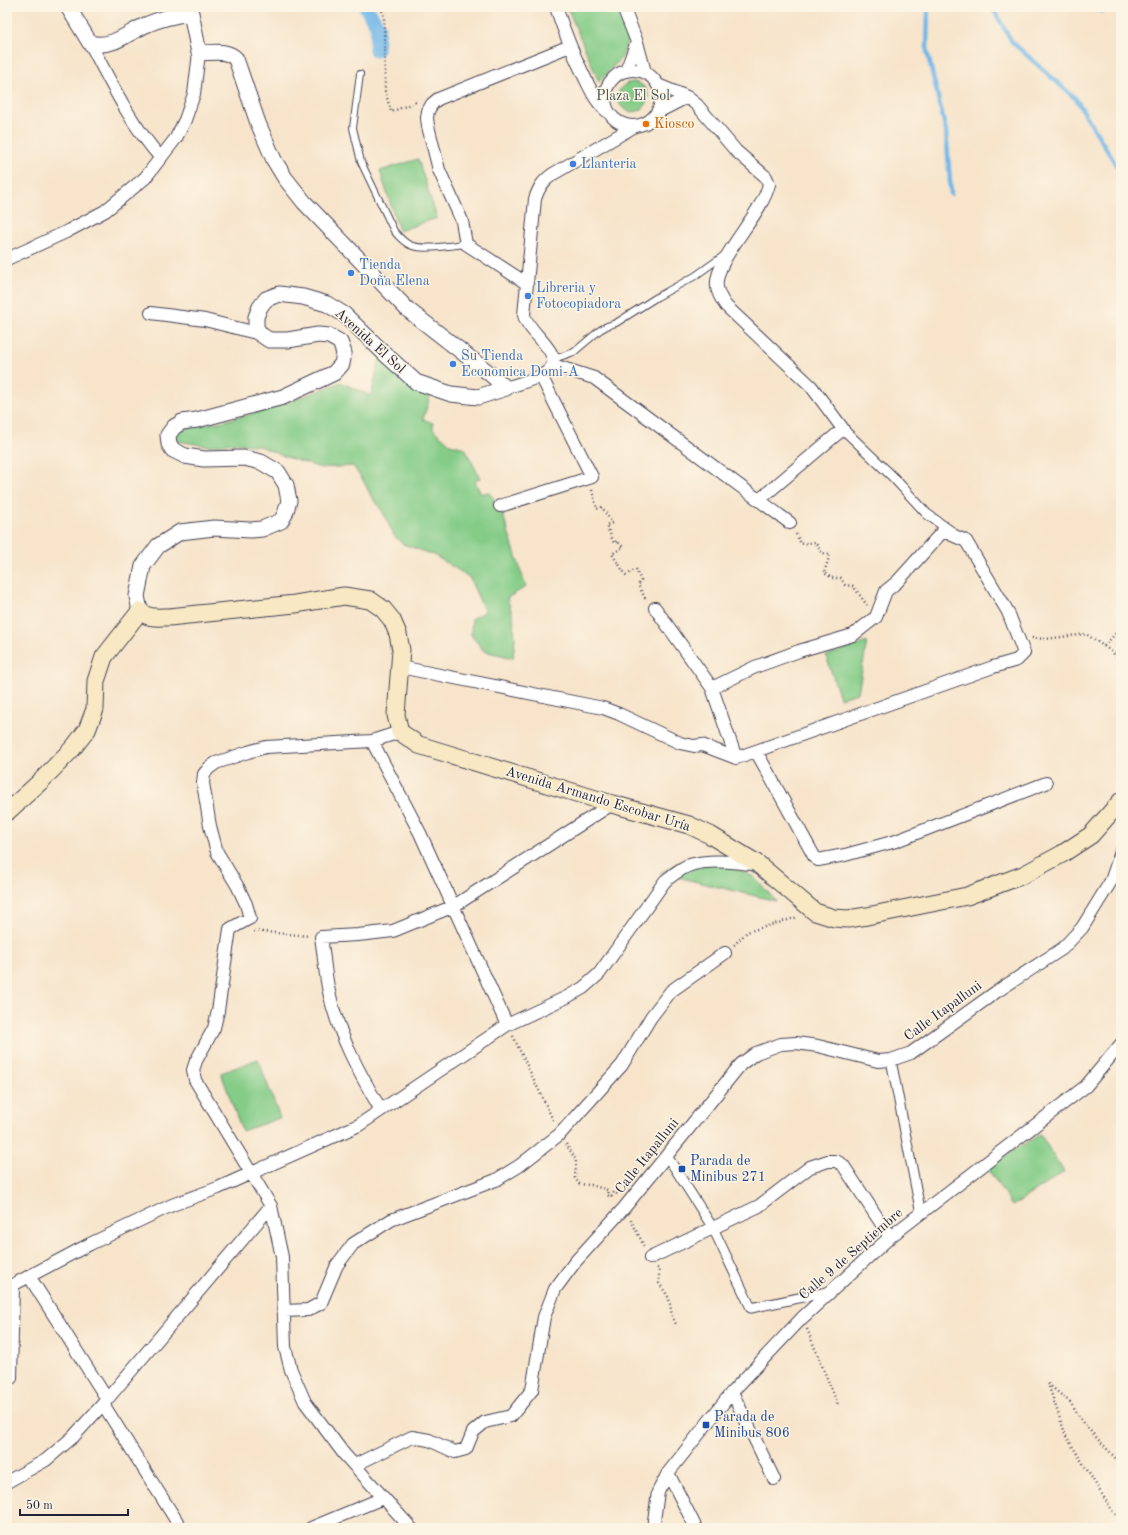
<svg xmlns="http://www.w3.org/2000/svg" width="1128" height="1535" font-family="'Old Standard TT',serif">
<rect width="100%" height="100%" fill="#fcf5e5"/>
<filter id="ink" filterUnits="userSpaceOnUse"><feTurbulence type="fractalNoise" baseFrequency=".025" numOctaves="2"/><feDisplacementMap in="SourceGraphic" scale="8" xChannelSelector="R" yChannelSelector="G"/><feConvolveMatrix kernelMatrix="1 2 1 2 8 2 1 2 1" color-interpolation-filters="sRGB"/></filter>
<filter id="wash" filterUnits="userSpaceOnUse"><feTurbulence type="fractalNoise" baseFrequency=".012" numOctaves="4" result="noise"/><feDisplacementMap in="SourceGraphic" scale="16" xChannelSelector="R" yChannelSelector="G"/><feGaussianBlur stdDeviation="0.9" result="paint"/><feColorMatrix in="noise" values="0 0 0 0 0 0 0 0 0 0 0 0 0 0 0 0 0 1.4 0 .05"/><feComposite in="paint" operator="in"/></filter>
<g filter="url(#wash)">
<rect width="100%" height="100%" fill="#f7e4cb"/>
<path fill="#84cc88" stroke="#537762" d="M 567,7 L 619,7 L 629,34 L 623,56 L 599,82 Z
M618 97a15 15 0 1 1 30 0a15 15 0 1 1-30 0Z
M 418,159 L 437,218 L 399,231 L 380,171 Z
M 380,357 L 431,394 L 423,419 L 433,423 L 433,429 L 450,444 L 465,448 L 480,478 L 475,482 L 481,494 L 488,492 L 500,506 L 526,587 L 507,598 L 513,616 L 515,638 L 513,658 L 484,651 L 471,635 L 472,618 L 485,612 L 469,577 L 434,555 L 403,544 L 394,536 L 383,512 L 371,496 L 364,482 L 353,466 L 321,468 L 289,458 L 259,446 L 234,443 L 209,446 L 177,441 L 175,435 C 184,426 201,426 213,423 C 256,415 300,398 341,382 L 371,396 Z
M 867,642 L 858,693 L 840,698 L 826,656 Z
M 687,858 L 721,861 L 754,877 L 776,901 L 660,873 Z
M 258,1059 L 280,1118 L 242,1131 L 221,1073 Z
M 1040,1134 L 1064,1172 L 1012,1206 L 987,1167 Z"/>
<g fill="none" stroke-linecap="round" stroke-linejoin="round">
<path stroke="#71b7e8" stroke-width="4.5" d="M 928,7 L 927,51 L 946,131 L 951,194
M 992,7 L 1012,42 L 1076,99 L 1121,173
M 1092,7 L 1101,11 L 1112,7"/>
<path stroke="#71b7e8" stroke-width="15" d="M 366,7 L 378,27 L 376,50"/>
</g>
</g>
<g filter="url(#ink)">
<g fill="none" stroke-linecap="round" stroke-linejoin="round">
<g stroke="#423f51" stroke-width="8">
<path id="service" d="M 360,74 L 353,128 L 361,162 L 394,231 C 399,237 403,242 410,245 C 423,251 451,245 466,244
M 554,359 L 574,352 L 600,330 L 607,326 L 616,323 L 657,297 L 695,276 L 723,256"/>
</g>
<g stroke="#423f51" stroke-width="11">
<path id="pedestrian" d="M 843,429 L 893,477 L 927,514 L 952,532
M 891,1060 L 921,1214
M 667,1156 L 713,1228 L 751,1308 L 832,1291"/>
</g>
<g stroke="#423f51" stroke-width="14">
<path id="minor" d="M 556,7 C 564,31 573,54 584,76 C 591,90 596,103 608,112
M 623,7 L 637,42 L 645,72
M 90,43 C 112,85 130,123 161,158
M605 98a28 28 0 1 1 56 0a28 28 0 1 1-56 0Z
M 626,71 L 637,42
M 658,85 L 687,97 L 697,105 L 736,151 L 766,177 L 769,184 C 763,214 713,260 717,287 C 718,295 722,300 726,306 L 811,386 L 843,429 L 759,500
M 658,112 L 687,97
M 7,259 L 66,232 L 105,211 L 145,178 L 176,138 L 185,120 L 194,94 L 199,53
M 526,283 L 466,244 L 462,221 L 439,170 L 428,126 L 427,118 L 428,111 L 432,104 L 438,99 L 570,46
M 151,313 L 205,320 L 260,334
M 553,365 L 594,378 L 790,523
M 506,388 C 517,384 533,380 542,375 C 574,358 529,336 524,315 L 535,199 C 539,187 543,181 553,174 L 635,126
M 500,506 L 592,477 L 541,376
M 655,608 L 712,688 L 736,758
M 400,667 L 603,708 L 619,714 L 680,743 L 694,746 L 702,745 L 736,758 L 993,667 L 1017,660 L 1024,653 L 1008,612 L 966,541 L 943,531 L 897,582 L 886,591 L 876,617 L 853,635 L 799,651 L 755,667 L 712,688
M 400,732 L 372,741 L 266,747 L 248,752 L 216,763 L 209,768 L 204,774 L 203,783 L 210,826 L 217,852 L 238,887 L 246,904 L 250,918 L 230,929 L 218,1011 L 214,1028 L 196,1061 L 193,1070 L 195,1080 L 271,1206 L 282,1257 L 285,1347 L 291,1370 L 305,1402 L 344,1454 L 411,1528
M 372,741 L 420,833 L 507,1025
M 756,751 L 815,858 L 818,860 L 845,855 L 896,841 L 1046,783
M 381,1110 C 359,1073 338,1034 329,992 C 325,974 324,955 321,937 L 358,935 L 393,931 L 454,906 L 612,804
M 650,1258 L 759,1206 L 810,1167 L 828,1161 L 836,1161 L 843,1165 L 890,1237
M 29,1276 L 107,1399
M 7,1288 L 90,1244 L 172,1205 L 218,1188 L 359,1125 L 507,1025 L 567,997 L 583,988 L 599,974 L 665,881 C 674,874 683,866 694,864 C 714,859 736,863 756,864
M 284,1311 L 308,1310 L 321,1303 L 337,1265 L 353,1244 L 391,1220 L 496,1180 L 519,1166 L 560,1134 L 622,1065 L 651,1017 L 671,991 L 725,953
M 11,1378 L 13,1285
M 732,1392 L 774,1479
M 103,1404 L 181,1528
M 355,1465 L 412,1437 L 429,1440 L 455,1452 L 466,1449 L 473,1432 L 485,1422 L 511,1416 L 532,1390 L 544,1317 L 555,1289 L 575,1262 L 624,1208 L 741,1064 L 756,1053 L 781,1044 L 796,1043 L 818,1046 L 878,1061 L 891,1060 L 911,1053 L 996,992 L 1062,949 L 1082,928 L 1111,881 L 1121,852
M 668,1473 L 696,1528
M 7,1482 L 46,1460 L 73,1437 L 103,1404 L 271,1206
M 311,1528 L 383,1498
M 653,1528 L 658,1492 L 668,1473 L 732,1392 L 802,1318 L 890,1237 L 1086,1086 L 1121,1044"/>
</g>
<g stroke="#423f51" stroke-width="17">
<path id="tertiary" d="M 68,7 L 90,43 C 113,49 128,32 148,24 C 162,18 176,15 191,13 L 199,53 C 212,53 227,49 236,59 L 258,123 L 274,160 L 285,178 L 304,202 L 407,309 L 489,373 L 506,388 L 478,397 L 451,394 L 416,382 L 385,354 L 345,315 L 327,304 L 303,297 L 279,294 L 266,299 L 260,307 L 256,317 L 256,327 L 260,334 L 269,340 L 288,340 L 318,335 L 329,336 L 340,342 L 344,353 L 342,364 L 334,373 L 283,397 L 197,420 L 182,422 L 174,427 L 168,435 L 169,444 L 173,450 L 185,456 L 204,459 L 244,458 L 261,462 L 278,472 L 286,485 L 289,501 L 285,514 L 281,521 L 262,529 L 251,530 L 214,528 L 180,532 L 158,546 L 143,566 L 137,596 L 140,611"/>
</g>
<g stroke="#423f51" stroke-width="19">
<path id="secondary" d="M 7,812 L 40,782 L 73,748 L 87,730 L 95,709 L 96,681 L 104,657 L 140,611 C 148,619 158,617 169,617 L 295,604 L 344,596 L 370,600 L 383,609 L 392,620 L 398,634 L 401,650 L 396,715 L 400,732 L 419,745 L 612,804 L 689,825 L 710,835 L 758,864 L 815,912 L 834,918 L 848,919 L 867,916 L 967,896 L 1023,875 L 1062,854 L 1091,835 L 1121,801"/>
</g>
<path stroke="#423f51" stroke-width="2.5" stroke-dasharray="1 3" stroke-linecap="butt" d="M 381,7 L 384,17 L 385,91 L 391,112 L 418,101
M 592,490 L 597,509 L 602,507 L 612,523 L 606,525 L 614,543 L 617,541 L 623,547 L 612,554 L 626,575 L 636,569 L 641,581 L 638,585 L 645,598 L 647,597
M 796,534 L 801,544 L 815,542 L 822,553 L 830,554 L 824,573 L 832,578 L 841,578 L 845,585 L 853,586 L 867,605
M 1032,638 L 1045,639 L 1086,634 L 1111,651 L 1121,661
M 1104,646 L 1118,631 L 1121,626
M 254,931 L 309,936
M 734,945 L 747,932 L 798,917
M 513,1036 L 554,1122
M 566,1144 L 576,1160 L 575,1178 L 579,1184 L 591,1185 L 608,1190 L 607,1195 L 611,1197 L 614,1192 L 619,1195
M 631,1220 L 645,1248
M 657,1268 L 659,1269 L 659,1283 L 669,1298 L 672,1316 L 676,1324
M 807,1329 L 838,1405
M 1121,1464 L 1083,1423 L 1070,1402 L 1048,1384 L 1066,1436 L 1113,1512 L 1121,1519"/>
<use href="#service" stroke="#fff" stroke-width="6"/>
<use href="#pedestrian" stroke="#fff" stroke-width="9"/>
<use href="#minor" stroke="#fff" stroke-width="12"/>
<use href="#tertiary" stroke="#fff" stroke-width="15"/>
<use href="#secondary" stroke="#f8e8c3" stroke-width="17"/>
</g>
</g>
<circle fill="#e8710a" stroke="#fcf5e5" stroke-width="1.5" cx="646" cy="124" r="4"/>
<g fill="#3f7fe0" stroke="#fcf5e5" stroke-width="1.5">
<circle cx="573" cy="164" r="4"/>
<circle cx="351" cy="273" r="4"/>
<circle cx="528" cy="296" r="4"/>
<circle cx="453" cy="364" r="4"/>
</g>
<g fill="#1a4fb4" stroke="#fcf5e5" stroke-width="1.5">
<rect x="678" y="1165" width="8" height="8" rx="2"/>
<rect x="702" y="1421" width="8" height="8" rx="2"/>
</g>
<g text-anchor="middle" dominant-baseline="central" stroke-width="3" stroke-linejoin="round" paint-order="stroke">
<g font-size="14" fill="#3f5552" stroke="#fcf5e5">
<text x="633" y="96">Plaza El Sol</text>
</g>
<g font-size="14" fill="#c56008" stroke="#fcf5e5" text-anchor="start">
<text x="654" y="124">Kiosco</text>
</g>
<g font-size="14" fill="#366cbe" stroke="#fcf5e5" text-anchor="start">
<text x="581" y="164">Llanteria</text>
<text x="359" y="265">Tienda<tspan x="359" dy="16">Doña Elena</tspan></text>
<text x="536" y="288">Libreria y<tspan x="536" dy="16">Fotocopiadora</tspan></text>
<text x="461" y="356">Su Tienda<tspan x="461" dy="16">Economica Domi-A</tspan></text>
</g>
<g font-size="14" fill="#22223b" stroke="#fcf5e5">
<text transform="translate(370 341) rotate(42)">Avenida El Sol</text>
<text transform="translate(598 799) rotate(17)">Avenida Armando Escobar Uría</text>
<text transform="translate(943 1011) rotate(-36)">Calle Itapalluni</text>
<text transform="translate(647 1156) rotate(-51)">Calle Itapalluni</text>
<text transform="translate(851 1254) rotate(-41)">Calle 9 de Septiembre</text>
</g>
<g font-size="14" fill="#164399" stroke="#fcf5e5" text-anchor="start">
<text x="690" y="1161">Parada de<tspan x="690" dy="16">Minibus 271</tspan></text>
<text x="714" y="1417">Parada de<tspan x="714" dy="16">Minibus 806</tspan></text>
</g>
</g>
<rect width="1128" height="1535" fill="none" stroke="#fcf5e5" stroke-width="24"/>
<path d="M20 1509v6h108v-6" fill="none" stroke="#22223b" stroke-width="2"/>
<text x="26" y="1509" font-size="12" fill="#22223b" stroke="#fcf5e5" stroke-width="3" paint-order="stroke">50 m</text>
</svg>
